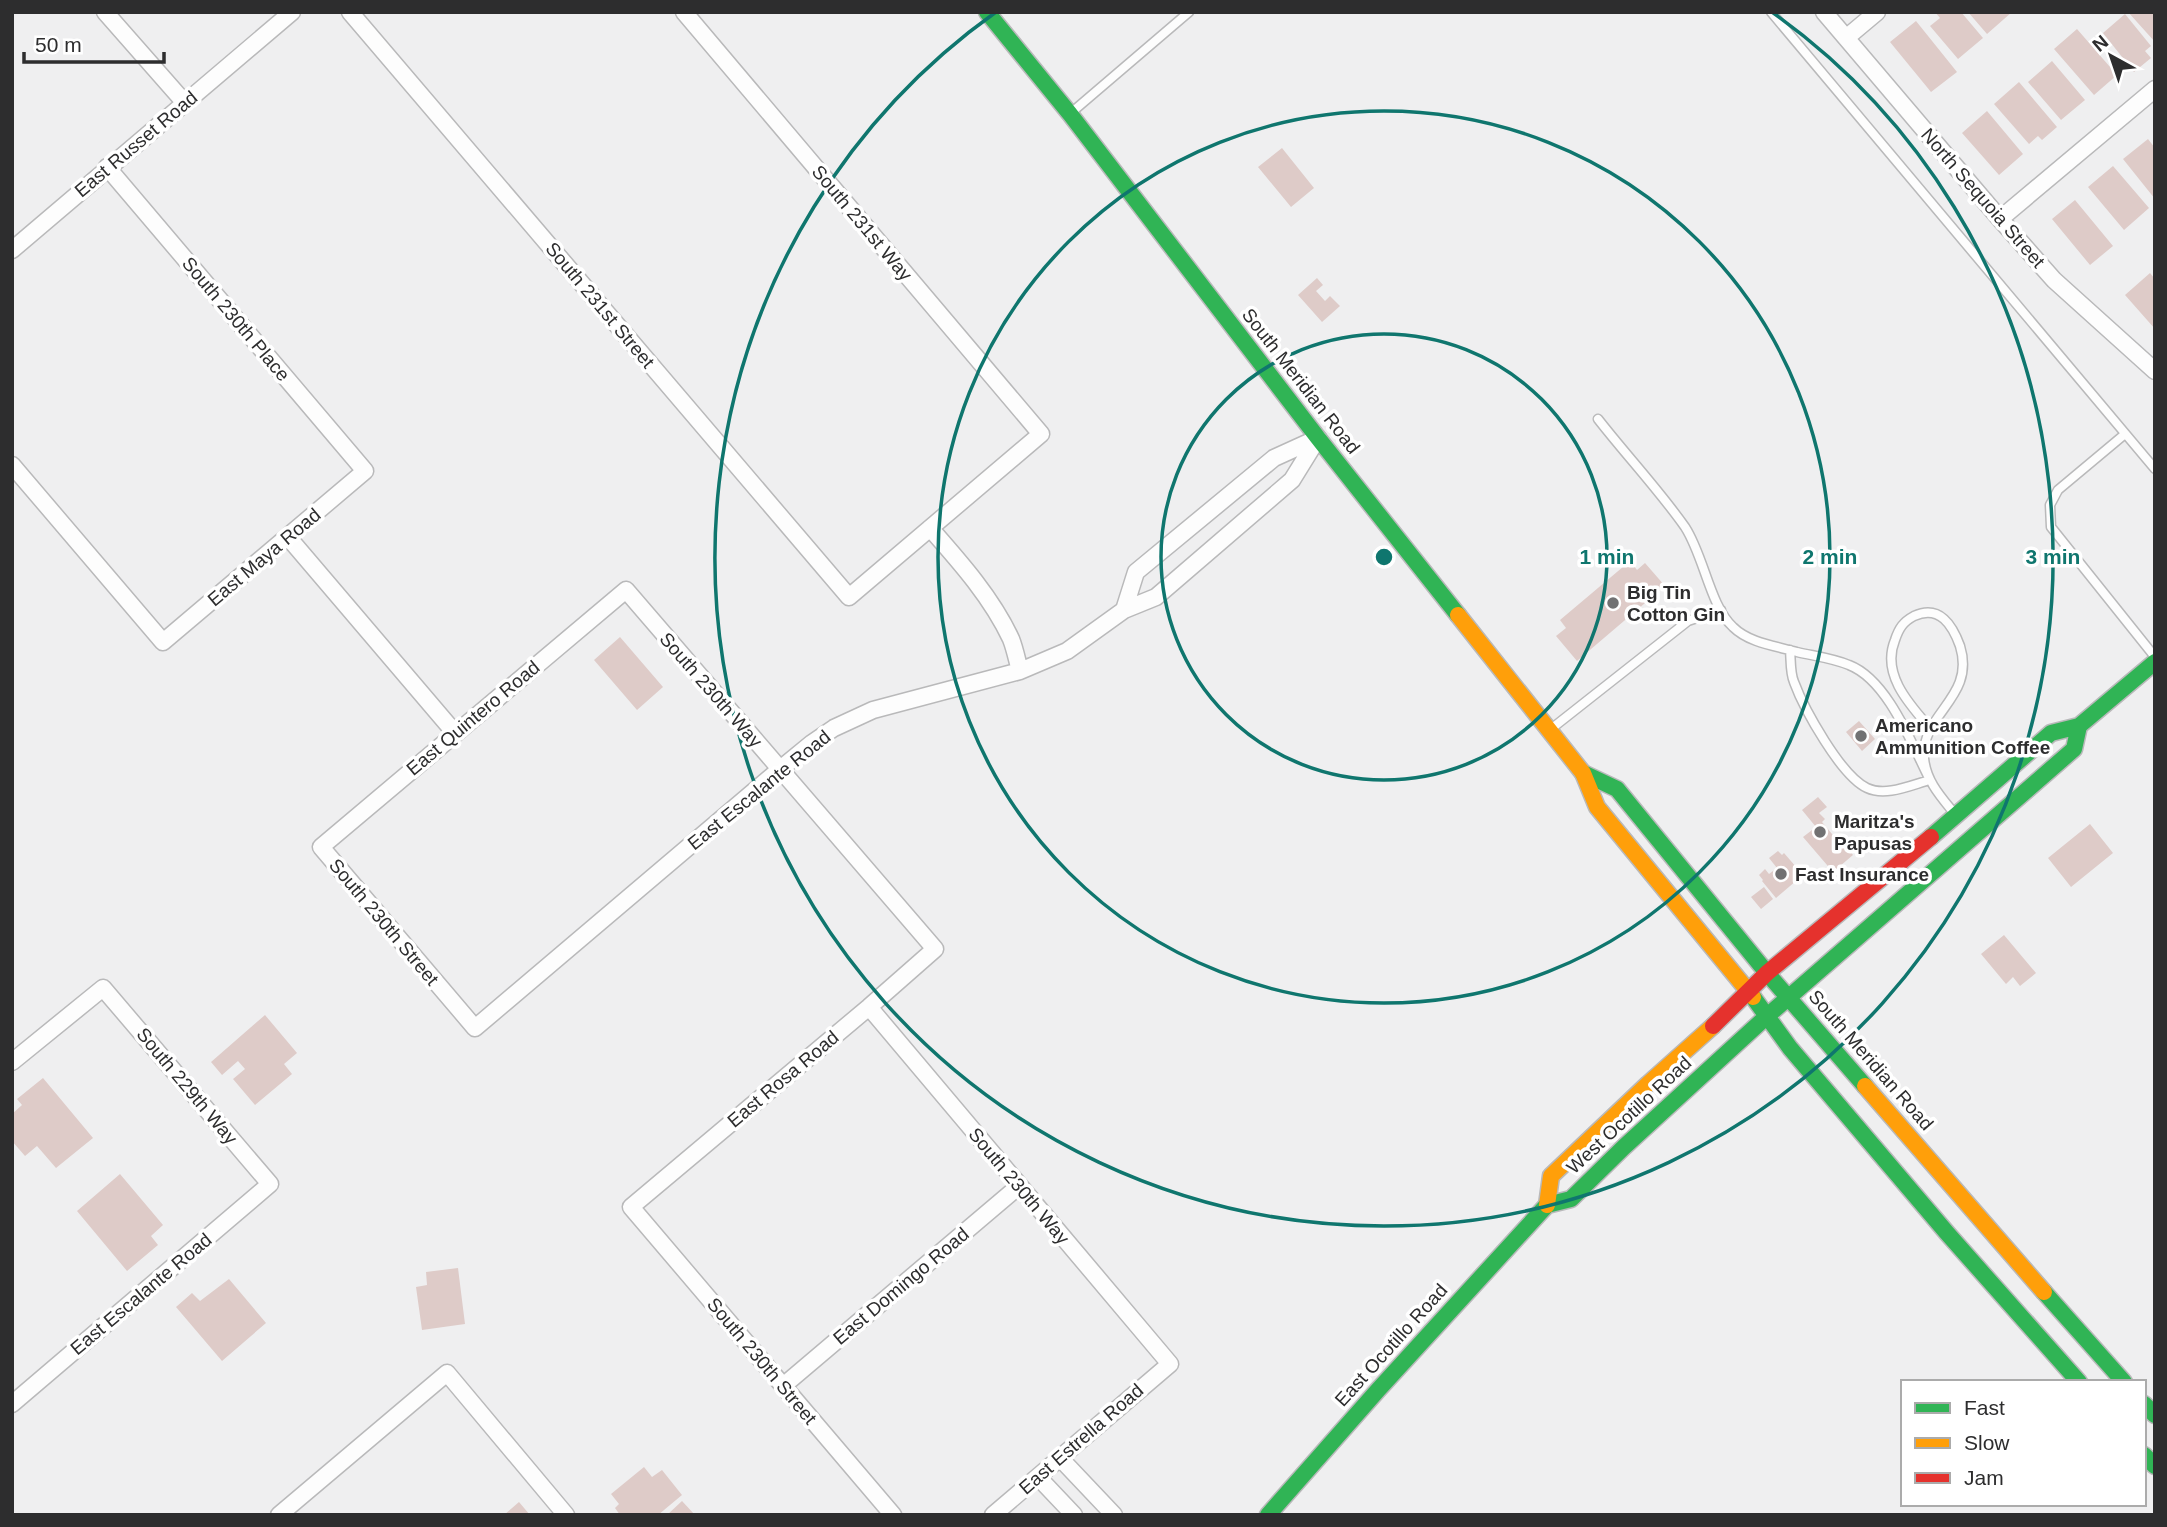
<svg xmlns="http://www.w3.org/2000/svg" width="2167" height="1527" font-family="Arial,sans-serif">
<rect width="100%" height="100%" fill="#efeff0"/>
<path fill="#decbc8" d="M 1935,12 L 1961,12 L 1983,38 L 1958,59 L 1930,26 L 1940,18 Z
M 1968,12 L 2012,12 L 1987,34 Z
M 2128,12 L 2155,12 L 2155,42 Z
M 2125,14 L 2151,46 L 2145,51 L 2151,58 L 2134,72 L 2103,33 Z
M 1916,21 L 1957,72 L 1931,92 L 1890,42 Z
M 2077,29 L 2117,75 L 2094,95 L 2054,49 Z
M 2052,61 L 2085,100 L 2061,120 L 2028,82 Z
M 2019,82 L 2057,127 L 2042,140 L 2038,136 L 2029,144 L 1994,104 Z
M 1987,111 L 2023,154 L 1999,175 L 1962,133 Z
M 2148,139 L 2155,148 L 2155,199 L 2123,159 Z
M 1282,148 L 1314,188 L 1291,207 L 1258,167 Z
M 2113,166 L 2149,208 L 2124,230 L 2088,187 Z
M 2075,200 L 2113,246 L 2090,265 L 2052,219 Z
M 2150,273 L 2155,279 L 2155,329 L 2125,295 Z
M 1317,278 L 1323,285 L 1316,291 L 1325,301 L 1330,296 L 1340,306 L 1322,322 L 1298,295 Z
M 1630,561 L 1637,570 L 1645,563 L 1665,586 L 1577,661 L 1556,636 L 1566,628 L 1560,620 Z
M 620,637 L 663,687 L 637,710 L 594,660 Z
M 1859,721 L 1875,739 L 1862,751 L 1846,732 Z
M 1818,797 L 1827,807 L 1819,813 L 1825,819 L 1822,822 L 1842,846 L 1845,844 L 1853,855 L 1833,872 L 1803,837 L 1816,827 L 1802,810 Z
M 2090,824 L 2113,853 L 2071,887 L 2048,858 Z
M 1778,851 L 1782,855 L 1784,853 L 1803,875 L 1776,898 L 1762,881 L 1763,880 L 1759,875 L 1765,869 L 1769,874 L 1777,868 L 1769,858 Z
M 1764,887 L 1773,899 L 1761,909 L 1751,897 Z
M 2004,935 L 2036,973 L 2020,986 L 2013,977 L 2006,984 L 1981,954 Z
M 265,1015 L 297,1053 L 284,1064 L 292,1074 L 255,1105 L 233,1079 L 245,1069 L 238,1061 L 222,1075 L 211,1062 Z
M 43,1078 L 93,1138 L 56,1168 L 37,1146 L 25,1156 L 12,1141 L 12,1114 L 22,1105 L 17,1099 Z
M 120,1174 L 163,1225 L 151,1236 L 158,1245 L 127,1271 L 77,1211 Z
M 458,1268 L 465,1324 L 422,1330 L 416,1287 L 427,1285 L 426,1272 Z
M 229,1279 L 266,1323 L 222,1361 L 176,1307 L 192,1293 L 200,1301 Z
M 644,1467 L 652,1477 L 662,1470 L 682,1495 L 658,1515 L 620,1515 L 615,1508 L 619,1504 L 611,1494 Z
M 682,1501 L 695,1515 L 667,1515 Z
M 519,1502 L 530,1515 L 504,1515 Z"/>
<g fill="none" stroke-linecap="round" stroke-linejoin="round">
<g stroke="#b9b9ba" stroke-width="11">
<path id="lane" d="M 1771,12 L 2155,469
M 1072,112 L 1189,12
M 1598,419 C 1626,455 1659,490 1685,527 C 1704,556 1710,606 1733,627 C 1749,643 1776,646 1797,652 C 1814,656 1832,658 1849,665 C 1888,680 1912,745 1930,780 C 1911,785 1886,797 1867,788 C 1841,776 1804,709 1794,682 C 1790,673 1791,660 1790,650
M 2125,434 L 2058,490 L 2050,505 L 2051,527 L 2155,657
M 1930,728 C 1909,704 1881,674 1895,640 C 1899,628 1903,622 1914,616 C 1925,611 1935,611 1944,619 C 1952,626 1956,635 1960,646 C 1976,698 1921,713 1924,758 C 1926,781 1941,797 1954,813
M 1551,729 L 1688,621 L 1721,610"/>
</g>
<g stroke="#b9b9ba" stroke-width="19">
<path id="street" d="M 105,12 L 185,103
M 350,12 L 849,597 L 1041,434 L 684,12
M 1824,12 L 2000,219 L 2054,280 L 2155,371
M 1846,38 L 1877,12
M 2000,219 L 2155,89
M 12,250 L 292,12
M 12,465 L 163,642 L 365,471 L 107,167
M 930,528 C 960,562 992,598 1011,639 C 1015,649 1017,660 1020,671
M 288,537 L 455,733
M 1124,610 L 1136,572 L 1274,458 L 1318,438
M 869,1007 L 1170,1364 L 993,1515
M 12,1062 L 103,988 L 270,1184 L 12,1404
M 783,1386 L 1019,1186
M 1060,1458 L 1114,1515
M 1038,1477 L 1074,1515
M 279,1515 L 447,1373 L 566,1515
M 893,1515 L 631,1207 L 869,1007 L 935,949 L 626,590 L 321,847 L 475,1028 L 779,770 L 812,743 L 834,728 L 873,710 L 1020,671 L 1067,651 L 1124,610 L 1156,597 L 1292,480 L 1318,438"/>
</g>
<g stroke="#b9b9ba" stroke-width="19">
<path id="fast" d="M 987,12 L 1070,114 L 1318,438 L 1458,615
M 1583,773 L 1617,789 L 1767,973 L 1865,1086
M 1931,837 L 2051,733 L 2079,726 L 2155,662
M 1753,997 L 1790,1048 L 1947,1233 L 2079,1382
M 1547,1205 L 1571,1199 L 1624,1147 L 1766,1017 L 2074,749 L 2079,726
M 2044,1292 L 2124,1382
M 2144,1404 L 2155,1415
M 2144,1455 L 2155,1466
M 1268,1515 L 1378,1390 L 1547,1205"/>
</g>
<g stroke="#b9b9ba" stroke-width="19">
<path id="slow" d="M 1458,615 L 1583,773 L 1597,807 L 1753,997
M 1865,1086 L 2044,1292
M 1547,1205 L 1551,1176 L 1648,1084 L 1713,1026"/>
</g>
<g stroke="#b9b9ba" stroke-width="19">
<path id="jam" d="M 1713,1026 L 1767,973 L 1931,837"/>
</g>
<use href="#lane" stroke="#fdfdfd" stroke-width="8"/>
<use href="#street" stroke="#fdfdfd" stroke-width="16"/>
<use href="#fast" stroke="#30b455" stroke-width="16"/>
<use href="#slow" stroke="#ff9f0a" stroke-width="16"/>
<use href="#jam" stroke="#e5322d" stroke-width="16"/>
</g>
<g fill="none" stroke="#0f766e" stroke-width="3.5">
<circle cx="1384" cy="557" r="223"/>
<circle cx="1384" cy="557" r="446"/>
<path d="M1772 12A669 669 0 1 1 996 12"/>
</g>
<g fill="#717172" stroke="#fff" stroke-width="2.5">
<circle cx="1613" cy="603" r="7"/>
<circle cx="1861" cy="736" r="7"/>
<circle cx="1820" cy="832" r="7"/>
<circle cx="1781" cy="874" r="7"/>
</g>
<g text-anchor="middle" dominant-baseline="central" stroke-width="7" stroke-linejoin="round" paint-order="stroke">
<g font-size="19" fill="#2d2d2e" stroke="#fff">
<text transform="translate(136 144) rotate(-40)">East Russet Road</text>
<text transform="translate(1983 198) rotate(49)">North Sequoia Street</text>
<text transform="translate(862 223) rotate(50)">South 231st Way</text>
<text transform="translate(600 305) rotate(50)">South 231st Street</text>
<text transform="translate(236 319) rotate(50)">South 230th Place</text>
<text transform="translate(1301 381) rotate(52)">South Meridian Road</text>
<text transform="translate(264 557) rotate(-40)">East Maya Road</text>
<text transform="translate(711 690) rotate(49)">South 230th Way</text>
<text transform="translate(473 718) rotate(-40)">East Quintero Road</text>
<text transform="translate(759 790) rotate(-39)">East Escalante Road</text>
<text transform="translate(384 922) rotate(50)">South 230th Street</text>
<text transform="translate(1871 1060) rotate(49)">South Meridian Road</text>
<text transform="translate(783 1079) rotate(-40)">East Rosa Road</text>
<text transform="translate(187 1086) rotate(50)">South 229th Way</text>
<text transform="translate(1629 1115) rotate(-43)">West Ocotillo Road</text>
<text transform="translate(1019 1186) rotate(50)">South 230th Way</text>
<text transform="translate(901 1286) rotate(-40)">East Domingo Road</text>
<text transform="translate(141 1294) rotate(-40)">East Escalante Road</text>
<text transform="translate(1391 1345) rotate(-48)">East Ocotillo Road</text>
<text transform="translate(762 1361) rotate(50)">South 230th Street</text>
<text transform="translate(1081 1439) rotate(-41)">East Estrella Road</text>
</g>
<g font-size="19" font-weight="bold" fill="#2d2d2e" stroke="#fff" text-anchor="start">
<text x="1627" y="592">Big Tin<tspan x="1627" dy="22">Cotton Gin</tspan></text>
<text x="1875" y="725">Americano<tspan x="1875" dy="22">Ammunition Coffee</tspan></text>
<text x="1834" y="821">Maritza's<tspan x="1834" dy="22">Papusas</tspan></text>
<text x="1795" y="874">Fast Insurance</text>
</g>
</g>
<circle cx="1384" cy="557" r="10" fill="#0f766e" stroke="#fff" stroke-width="3.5"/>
<g font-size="21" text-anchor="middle" font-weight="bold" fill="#0f766e" stroke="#fff" stroke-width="7" stroke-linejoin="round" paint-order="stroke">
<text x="1607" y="564">1 min</text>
<text x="1830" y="564">2 min</text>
<text x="2053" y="564">3 min</text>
</g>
<rect width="2167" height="1527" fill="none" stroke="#2d2d2e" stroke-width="28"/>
<rect x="1901" y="1380" width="245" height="126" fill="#ffffff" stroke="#ababab" stroke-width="2"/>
<rect x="1915" y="1403" width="35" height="10" fill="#30b455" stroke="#ababab" stroke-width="2"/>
<text x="1964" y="1415" font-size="21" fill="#2d2d2e">Fast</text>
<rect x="1915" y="1438" width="35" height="10" fill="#ff9f0a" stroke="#ababab" stroke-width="2"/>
<text x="1964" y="1450" font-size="21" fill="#2d2d2e">Slow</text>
<rect x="1915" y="1473" width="35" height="10" fill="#e5322d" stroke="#ababab" stroke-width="2"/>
<text x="1964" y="1485" font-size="21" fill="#2d2d2e">Jam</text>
<g transform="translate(2111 56) rotate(320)" stroke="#ffffff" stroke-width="5" paint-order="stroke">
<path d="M0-5L12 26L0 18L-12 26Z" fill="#2d2d2e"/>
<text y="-10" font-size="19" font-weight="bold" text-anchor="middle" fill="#2d2d2e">N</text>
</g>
<path d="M24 52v10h140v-10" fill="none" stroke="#2d2d2e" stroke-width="3.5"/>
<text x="35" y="52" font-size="21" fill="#2d2d2e" stroke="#ffffff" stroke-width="5" paint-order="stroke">50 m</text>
</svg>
